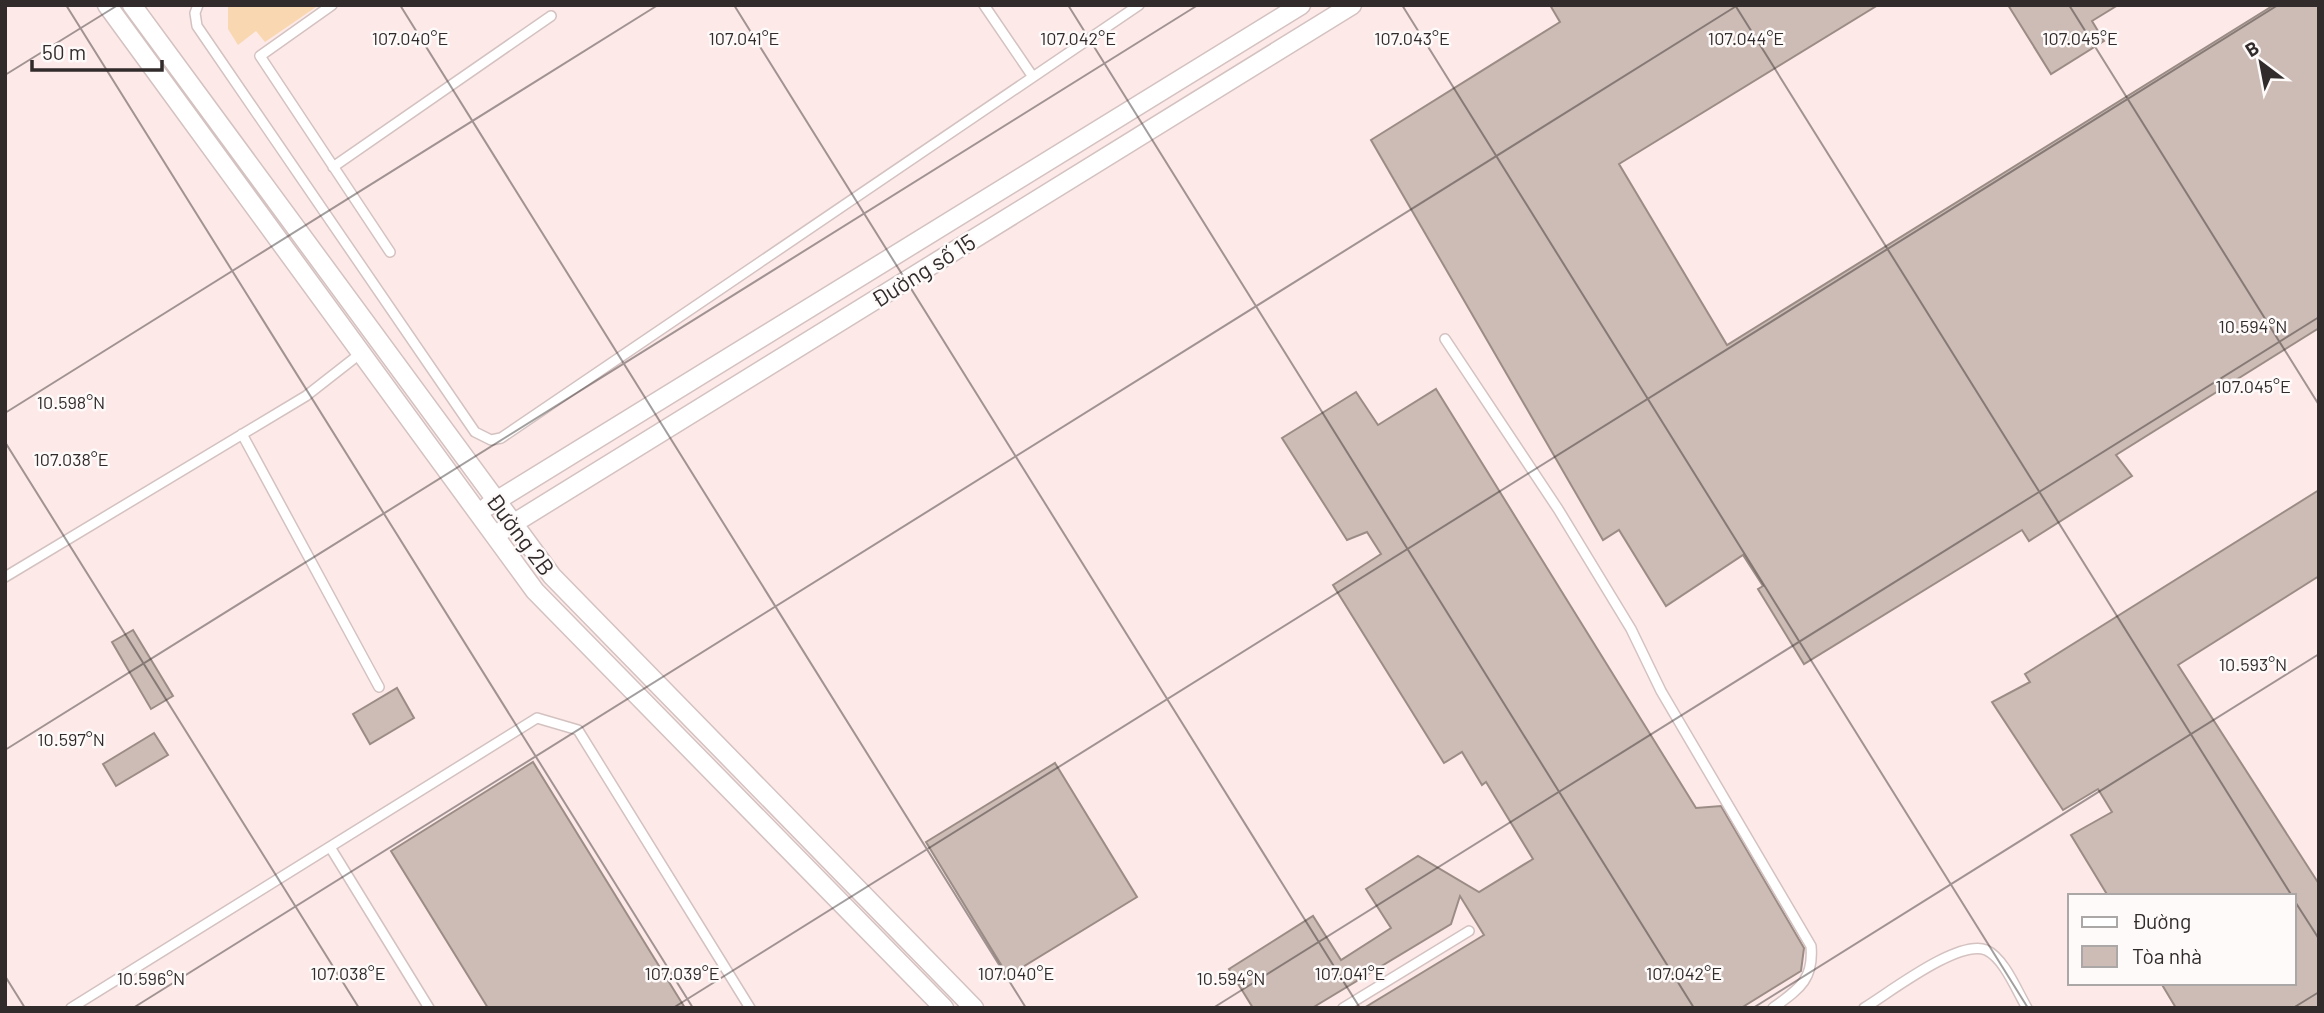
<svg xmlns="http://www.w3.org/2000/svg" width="2324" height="1013" font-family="Barlow,sans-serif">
<rect width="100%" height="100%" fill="#fce9e8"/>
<path fill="#f9d8b1" d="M 319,5 L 265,42 L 256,31 L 238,45 L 228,29 L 228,5 Z"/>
<path fill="#ccbcb5" stroke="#9b8c86" stroke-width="2" d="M 1550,5 L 1878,5 L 1619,164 L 1727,345 L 2274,5 L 2319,5 L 2319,328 L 2116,455 L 2132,476 L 2029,541 L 2022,530 L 1804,664 L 1758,589 L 1763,586 L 1743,555 L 1666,606 L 1619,530 L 1603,540 L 1371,140 L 1560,22 Z
M 2008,5 L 2118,5 L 2092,21 L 2104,41 L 2051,74 Z
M 1436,389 L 1696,808 L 1721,806 L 1804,948 L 1801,971 L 1741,1008 L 1364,1008 L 1484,935 L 1460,896 L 1451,924 L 1312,1008 L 1253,1008 L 1229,969 L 1313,916 L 1341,960 L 1391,928 L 1366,889 L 1418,856 L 1479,892 L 1533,859 L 1486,782 L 1482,785 L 1462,752 L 1444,763 L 1333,585 L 1381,554 L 1367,532 L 1347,540 L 1282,438 L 1356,392 L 1378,425 Z
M 2319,490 L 2319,576 L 2178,665 L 2319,884 L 2319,1008 L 2176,1008 L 2161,983 L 2294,983 L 2294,896 L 2108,896 L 2071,835 L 2112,812 L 2098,789 L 2063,810 L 1992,702 L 2030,682 L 2025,674 Z
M 133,630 L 173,696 L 151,709 L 112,642 Z
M 397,688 L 414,718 L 370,744 L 353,714 Z
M 154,733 L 168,755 L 116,786 L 103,764 Z
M 533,762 L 685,1008 L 488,1008 L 391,851 Z
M 1055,763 L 1137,897 L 1008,976 L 926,842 Z"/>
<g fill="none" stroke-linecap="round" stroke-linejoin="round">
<g stroke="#d4c2c1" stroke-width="12">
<path id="service" d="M 198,5 L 195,13 L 197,26 L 475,432 L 491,440 L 501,438 L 1139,5
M 332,5 L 260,56 L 390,252
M 984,5 L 1033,77
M 333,167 L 551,16
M 1445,339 L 1558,509 L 1631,629 L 1661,691 L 1811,946 C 1814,980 1799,989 1773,1008
M 242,434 L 379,687
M 5,577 L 306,396 L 361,353
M 330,847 L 429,1008
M 71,1008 L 537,718 L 578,730 L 750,1008
M 1343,1008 L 1469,931
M 1864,1008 C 1889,993 1958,939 1986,950 C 2004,958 2017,991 2027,1008"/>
</g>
<g stroke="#d4c2c1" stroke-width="21">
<path id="minor" d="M 107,5 L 535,591 L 944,1008
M 132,5 L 552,576 L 974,1008
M 488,506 L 1301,5
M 503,530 L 1352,5"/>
</g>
<use href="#service" stroke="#fff" stroke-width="9"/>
<use href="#minor" stroke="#fff" stroke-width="18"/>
</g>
<path fill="none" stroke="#322b2b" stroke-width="2" stroke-opacity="0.45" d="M 66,5 L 693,1008M 400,5 L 1026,1008M 734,5 L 1360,1008M 1068,5 L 1694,1008M 1402,5 L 2028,1008M 1735,5 L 2292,896M 2069,5 L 2319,405M 5,75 L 118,5M 5,413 L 658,5M 5,442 L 359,1008M 5,750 L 1198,5M 2294,900 L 2319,939M 5,976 L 25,1008M 133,1008 L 1738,5M 673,1008 L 2278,5M 1213,1008 L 2319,317M 1753,1008 L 2319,654M 2293,1008 L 2319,992"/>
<g text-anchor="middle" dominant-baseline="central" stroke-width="5" stroke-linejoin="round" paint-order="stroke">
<g font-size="23" fill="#322b2b" stroke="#fefafa">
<text transform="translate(923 270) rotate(-32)">Đường số 15</text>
<text transform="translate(521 534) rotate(53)">Đường 2B</text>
</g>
</g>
<g font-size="18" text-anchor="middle" fill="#322b2b" stroke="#fefafa" stroke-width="5" stroke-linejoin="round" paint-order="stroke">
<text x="410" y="45">107.040°E</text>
<text x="744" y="45">107.041°E</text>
<text x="1078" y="45">107.042°E</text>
<text x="1412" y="45">107.043°E</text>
<text x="1746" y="45">107.044°E</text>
<text x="2080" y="45">107.045°E</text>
<text x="2253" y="333">10.594°N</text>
<text x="2253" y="393">107.045°E</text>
<text x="71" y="409">10.598°N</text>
<text x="71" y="466">107.038°E</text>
<text x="2253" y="671">10.593°N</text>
<text x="71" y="746">10.597°N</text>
<text x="348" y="980">107.038°E</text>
<text x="682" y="980">107.039°E</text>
<text x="1016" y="980">107.040°E</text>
<text x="1350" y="980">107.041°E</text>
<text x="1684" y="980">107.042°E</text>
<text x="151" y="985">10.596°N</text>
<text x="1231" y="985">10.594°N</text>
</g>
<rect width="2324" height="1013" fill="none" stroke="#322b2b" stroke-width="14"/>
<rect x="2068" y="894" width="228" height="91" fill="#fefafa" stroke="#aca7a7" stroke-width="2"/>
<rect x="2082" y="917" width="35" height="10" fill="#ffffff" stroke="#aca7a7" stroke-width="2"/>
<text x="2132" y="929" font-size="21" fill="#322b2b">Đường</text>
<rect x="2082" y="946" width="35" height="21" fill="#ccbcb5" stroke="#aca7a7" stroke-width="2"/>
<text x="2132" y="964" font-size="21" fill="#322b2b">Tòa nhà</text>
<g transform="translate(2261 63) rotate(328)" stroke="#fefafa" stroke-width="5" paint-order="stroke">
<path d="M0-5L12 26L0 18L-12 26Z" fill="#322b2b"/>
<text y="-10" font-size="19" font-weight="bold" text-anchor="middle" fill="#322b2b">B</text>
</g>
<path d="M32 60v10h130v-10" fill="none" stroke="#322b2b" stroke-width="3.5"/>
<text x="42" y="60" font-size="21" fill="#322b2b" stroke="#fefafa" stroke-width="5" paint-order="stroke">50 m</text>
</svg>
